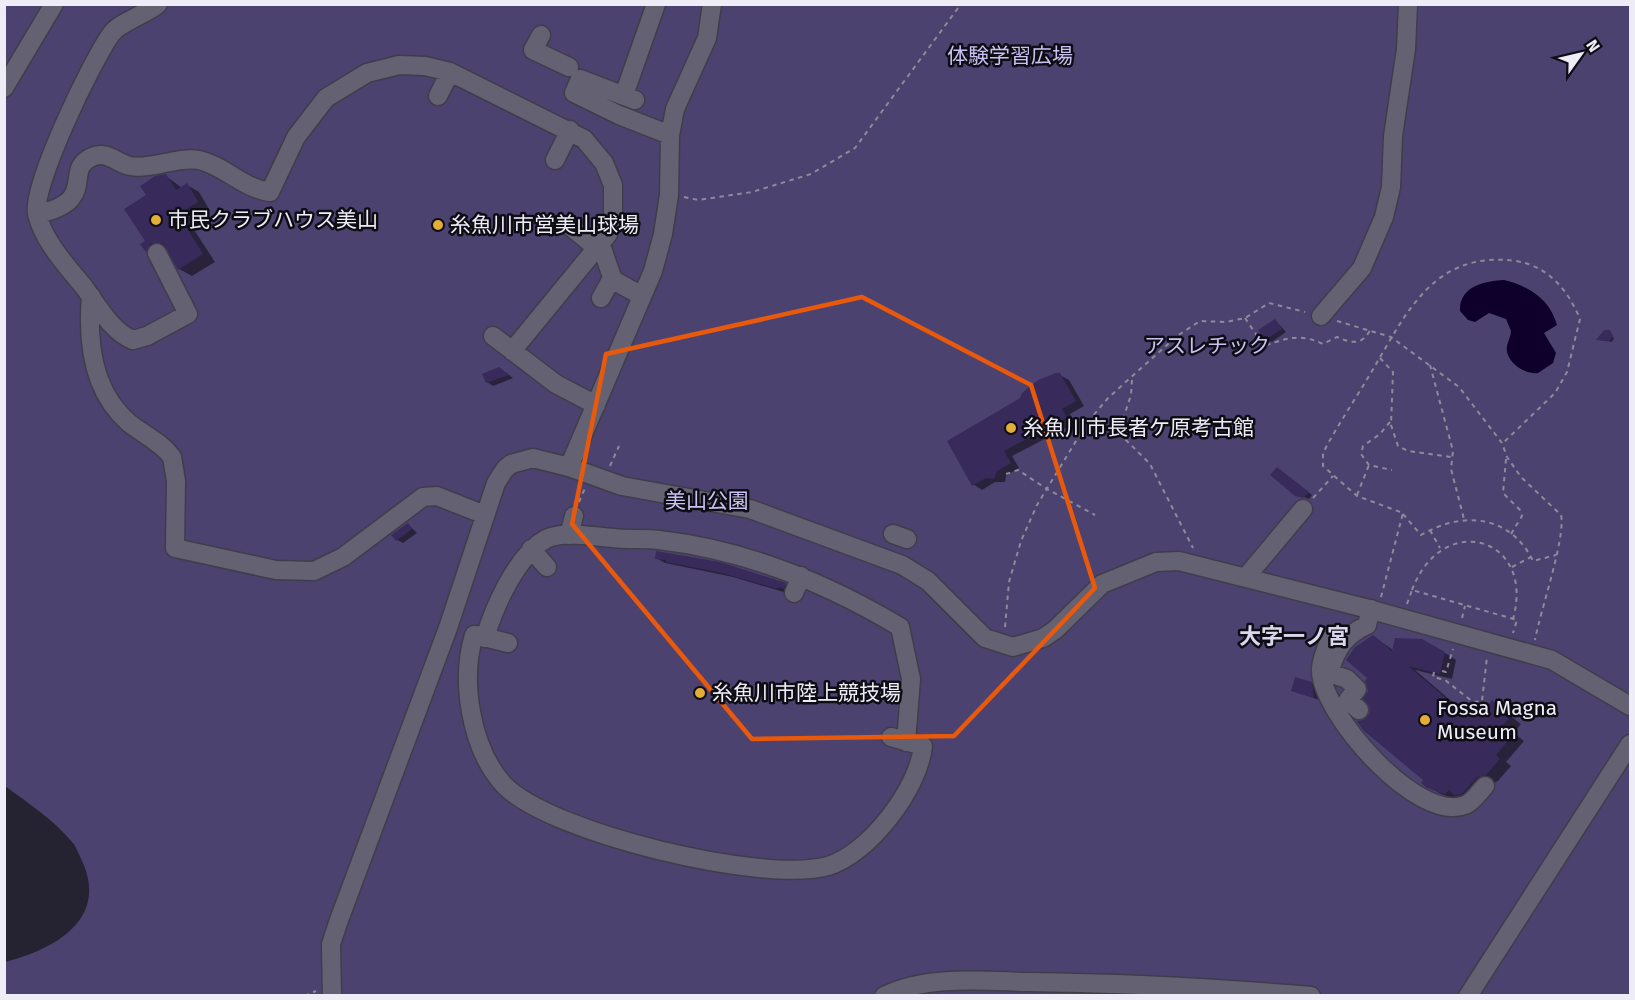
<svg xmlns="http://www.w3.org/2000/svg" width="1635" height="1000" font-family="'Fira Sans','Noto Sans JP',sans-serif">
<rect width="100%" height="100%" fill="#252332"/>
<path fill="#4c4270" d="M 5,5 L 1630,5 L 1630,995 L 5,995 L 5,962 C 52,950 108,921 83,863 C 80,857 77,848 73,843 C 54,820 28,803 5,786 Z"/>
<path fill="#0f002b" d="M 1504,280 C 1529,286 1550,299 1557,325 L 1544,333 L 1556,353 L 1553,363 L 1538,373 C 1525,375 1504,361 1507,346 C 1508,341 1511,336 1511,331 L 1506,319 L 1489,313 L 1475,322 L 1468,320 L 1460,311 C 1459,286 1485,281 1504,280 Z"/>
<path fill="#0007" d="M 166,176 L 182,188 L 187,185 L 199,192 L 209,209 L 189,222 L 215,262 L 192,276 L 179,269 L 168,250 L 164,250 L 159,258 L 147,251 L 142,244 L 147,241 L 148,195 Z
M 1275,320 L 1286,332 L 1272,342 L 1266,339 Z
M 1609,332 L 1614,338 L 1612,342 L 1599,340 Z
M 505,372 L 513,378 L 493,386 L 487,382 Z
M 1060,375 L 1069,380 L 1084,406 L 1070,414 L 1075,423 L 1012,456 L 1019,468 L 1006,476 L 1005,482 L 995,482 L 982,490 L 973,484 Z
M 1282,472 L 1312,495 L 1309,499 L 1304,497 Z
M 408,524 L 417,533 L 403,543 L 397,540 Z
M 657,553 L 785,585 L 794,590 L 787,593 L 733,577 L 665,563 L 656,558 Z
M 1373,636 L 1393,650 L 1445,653 L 1456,660 L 1452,679 L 1415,670 L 1470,717 L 1486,709 L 1492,702 L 1521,724 L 1514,733 L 1524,741 L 1506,762 L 1511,766 L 1498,781 L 1457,800 L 1441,794 L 1429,787 L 1426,780 L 1364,722 L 1371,714 L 1370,691 Z
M 1311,683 L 1318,687 L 1319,700 L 1293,691 Z"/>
<path fill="#382b5c" d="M 166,174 L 176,190 L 187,183 L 198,202 L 178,214 L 203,254 L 178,270 L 163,243 L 151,243 L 146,252 L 140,244 L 145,241 L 124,209 L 146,195 L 140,186 L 155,176 Z
M 1275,319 L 1282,329 L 1265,340 L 1258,330 Z
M 1604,330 L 1610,330 L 1613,336 L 1609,341 L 1596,340 Z
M 499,367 L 509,375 L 486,383 L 482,374 Z
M 1056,373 L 1060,373 L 1076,401 L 1062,409 L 1067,417 L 1004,451 L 1011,463 L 997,471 L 994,479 L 986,478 L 972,486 L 947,441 L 1020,398 L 1022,393 L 1038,380 Z
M 1277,467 L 1309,492 L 1303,498 L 1295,496 L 1270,475 Z
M 408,523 L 412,529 L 396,541 L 391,535 Z
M 656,551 L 720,562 L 786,583 L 784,589 L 779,587 L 778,589 L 722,573 L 666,562 L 666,560 L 655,559 Z
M 1373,635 L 1392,651 L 1395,638 L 1422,639 L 1445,652 L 1440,674 L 1408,666 L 1468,717 L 1479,704 L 1486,707 L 1492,700 L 1511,716 L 1503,725 L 1514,734 L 1496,755 L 1500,759 L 1486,775 L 1477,777 L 1462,794 L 1454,795 L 1449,790 L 1445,794 L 1427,788 L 1421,783 L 1423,780 L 1363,730 L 1357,721 L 1363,720 L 1370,713 L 1369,706 L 1363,699 L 1368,691 L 1365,681 L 1367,678 L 1346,660 L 1355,647 Z
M 1295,677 L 1312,682 L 1314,698 L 1291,691 Z"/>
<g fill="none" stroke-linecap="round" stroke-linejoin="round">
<g stroke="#403d4a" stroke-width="21">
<path id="minor" d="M 541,35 L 533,50 L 569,67
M 4,88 L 54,4
M 624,95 L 656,4
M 438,96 L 450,72
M 635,100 L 580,79 L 574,93 L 619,115 L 670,135
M 555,160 L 570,130
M 37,214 C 100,201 62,170 92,157 C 106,150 117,163 130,166 C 153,170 176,156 199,160 C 225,166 242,188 270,192 L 296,137 L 326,98 L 367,73 L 399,65 L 425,66 L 450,72 L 584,139 L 604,163 L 613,185 L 613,216 L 608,234 L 512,351
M 571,227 L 598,249
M 601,245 L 613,280 L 642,296
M 157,253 L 188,314 L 147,336 L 133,340 C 112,332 97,305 84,287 C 66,265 44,242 37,214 C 31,187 93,58 112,33 C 119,23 146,14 158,4
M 91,296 C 87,342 92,391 129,423 C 143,434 161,442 172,457 L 176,481 L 175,548 L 276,570 L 314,571 L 343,557 L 423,497 L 437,496 L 485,515
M 601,298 L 612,278
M 1321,316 L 1362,268 L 1384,217 L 1391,187 L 1393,136 L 1406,49 L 1408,4
M 493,336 L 556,384 L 596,405
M 569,467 L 653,271 L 663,234 L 669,195 L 670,135 L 675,109 L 707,38 L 712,4
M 893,534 L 907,539
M 569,535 L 574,516
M 531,549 L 547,567
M 1246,577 L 1303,509
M 794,593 L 801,576
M 474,635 C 460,681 471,749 504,785 C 550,833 764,884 828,866 C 869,854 919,788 923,746 L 891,737
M 476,635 L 508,643
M 485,638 C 494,607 517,555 546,539 C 564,530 594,537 613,538 C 628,540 644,538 659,540 C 746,550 825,582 900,627 L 911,679 L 906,742
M 1329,640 C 1327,649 1320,661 1321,671 C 1322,714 1418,824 1465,805 C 1473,802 1479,792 1485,786
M 1359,710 L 1348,700 L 1357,689 L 1347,679 L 1329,673 C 1336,649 1344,636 1367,625 L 1371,609
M 332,996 L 331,944 L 339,920 L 448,628 L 496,483 L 505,469 L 511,464 L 533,458 L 569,467 L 622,486 L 750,509 L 902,565 L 928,581 L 985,638 L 1013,647 L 1043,638 L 1055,630 L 1102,584 L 1156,562 L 1179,561 L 1365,608 L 1552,660 L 1630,706
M 884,996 C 926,975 983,981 1028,982 C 1123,983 1216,988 1311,996
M 1468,996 L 1630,744"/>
</g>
<path stroke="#8d8b98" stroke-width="2" stroke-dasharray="4.5 4.5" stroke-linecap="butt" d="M 684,197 L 698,200 L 752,192 L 811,174 L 855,148 L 961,4
M 1245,318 L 1264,346 C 1287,338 1300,333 1323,344 L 1337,337 C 1351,343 1362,346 1370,330
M 1337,321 L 1391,337 L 1459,387 L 1502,443 L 1507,457 L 1521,477 L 1561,515 C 1566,537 1540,612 1535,640
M 1380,358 L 1393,372 L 1391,425 L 1398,446 L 1408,451 L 1451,457
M 1430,365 L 1453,451 L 1451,469 L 1464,519
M 1132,380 L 1131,395 L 1120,428 L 1122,436 L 1150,464 L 1193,548
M 1390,422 L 1380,434 L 1363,446 L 1361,454 L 1369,465 L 1392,470
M 1506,459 L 1503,493 L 1520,510 L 1522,516 L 1511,534
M 610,466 L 619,446
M 1006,474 L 1018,470 L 1047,489 L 1095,515
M 1357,495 L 1369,465
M 1313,498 L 1333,476
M 579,502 L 585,488
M 1403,514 L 1421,535 C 1462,511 1510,514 1533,561 L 1556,555
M 1430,530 L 1440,548
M 1512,567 L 1531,557
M 1412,590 C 1442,510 1536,536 1513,619
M 1381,597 L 1403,513 L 1357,496 L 1323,466 L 1323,453 C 1337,426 1356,398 1372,371 C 1407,312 1434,250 1516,261 C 1548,266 1568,290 1580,319 L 1567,372 L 1555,393 L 1503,443
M 1407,604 L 1412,590 L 1517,620 L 1513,633
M 1462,618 L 1465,606
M 1005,627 L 1009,582 L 1021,541 L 1037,505 L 1087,423 L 1108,398 L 1177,336 L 1200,321 L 1226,322 L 1245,318 L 1269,303 L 1305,312
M 1442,671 L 1446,672 L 1453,649
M 1434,672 L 1433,677 L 1445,680 L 1473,702 L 1482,701 L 1487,657
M 305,996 L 316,991"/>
<use href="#minor" stroke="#646173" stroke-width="18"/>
</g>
<path fill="none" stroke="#e8590c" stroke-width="4.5" stroke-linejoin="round" d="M 862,297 L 1031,385 L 1095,588 L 954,736 L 752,739 L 572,524 L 606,354 Z"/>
<g fill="#e4ad35" stroke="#0e0d14" stroke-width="2">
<circle cx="156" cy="220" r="6"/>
<circle cx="438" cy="225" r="6"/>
<circle cx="1011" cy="428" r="6"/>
<circle cx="700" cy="693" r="6"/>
<circle cx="1425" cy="720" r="6"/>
</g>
<g text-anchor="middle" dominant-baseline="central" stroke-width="5" stroke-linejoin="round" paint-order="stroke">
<g font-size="21" fill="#c9c1f2" stroke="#0e0d14">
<text x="1010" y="56">体験学習広場</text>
<text x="1207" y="346">アスレチック</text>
<text x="707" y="501">美山公園</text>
</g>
<g font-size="21" fill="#eeecf7" stroke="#0e0d14" text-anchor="start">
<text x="168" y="220">市民クラブハウス美山</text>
<text x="450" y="225">糸魚川市営美山球場</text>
<text x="1023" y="428">糸魚川市長者ケ原考古館</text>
<text x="712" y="693">糸魚川市陸上競技場</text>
<text x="1437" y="708">Fossa Magna<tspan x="1437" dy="24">Museum</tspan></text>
</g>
<g font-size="22" font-weight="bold" fill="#dad7ec" stroke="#0e0d14">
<text x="1294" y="636">大字一ノ宮</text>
</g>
</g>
<rect width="1635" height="1000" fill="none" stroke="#eeecf7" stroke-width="12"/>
<g transform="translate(1581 54) rotate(56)" stroke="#0e0d14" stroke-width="4.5" paint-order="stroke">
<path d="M0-4.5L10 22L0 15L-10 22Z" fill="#eeecf7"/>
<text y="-9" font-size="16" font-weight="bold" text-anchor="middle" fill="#eeecf7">N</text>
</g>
</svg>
